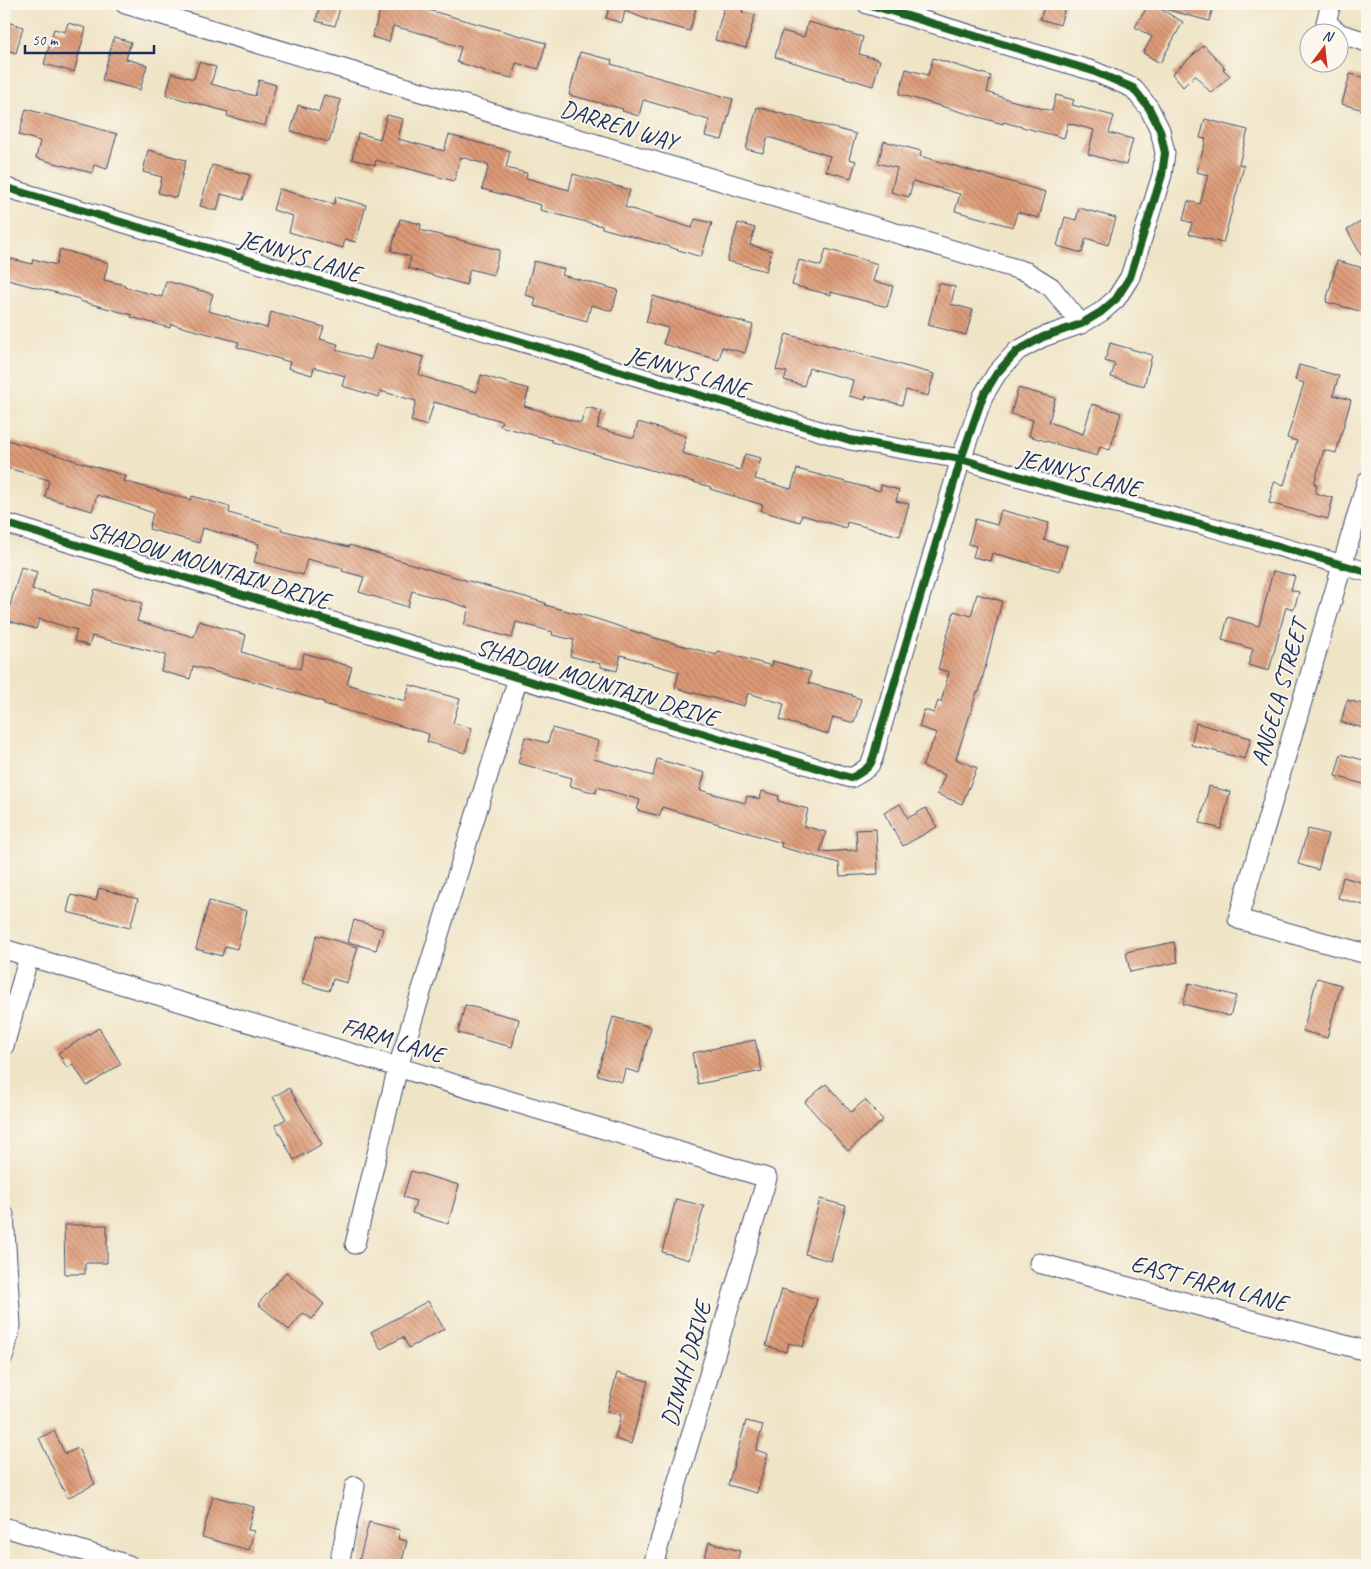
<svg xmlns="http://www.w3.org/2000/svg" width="1371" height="1569" font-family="Caveat,sans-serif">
<defs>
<pattern id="building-back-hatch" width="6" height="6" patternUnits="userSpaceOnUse" patternTransform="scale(1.25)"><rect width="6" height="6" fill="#dd9a76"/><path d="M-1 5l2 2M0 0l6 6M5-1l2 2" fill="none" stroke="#b27e64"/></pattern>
</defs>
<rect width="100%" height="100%" fill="#fbf7ec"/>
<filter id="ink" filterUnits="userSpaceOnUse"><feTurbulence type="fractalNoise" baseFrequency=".02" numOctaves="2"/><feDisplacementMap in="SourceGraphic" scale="10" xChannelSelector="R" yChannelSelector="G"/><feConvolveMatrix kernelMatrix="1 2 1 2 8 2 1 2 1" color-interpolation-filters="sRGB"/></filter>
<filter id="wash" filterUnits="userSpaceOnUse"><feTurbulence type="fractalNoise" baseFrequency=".0096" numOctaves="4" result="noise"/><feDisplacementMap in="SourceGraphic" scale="20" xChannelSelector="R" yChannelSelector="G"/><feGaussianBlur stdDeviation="1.12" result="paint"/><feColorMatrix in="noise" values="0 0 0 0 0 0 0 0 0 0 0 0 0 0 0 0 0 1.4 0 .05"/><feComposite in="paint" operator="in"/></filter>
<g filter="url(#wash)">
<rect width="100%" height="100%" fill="#efe4c6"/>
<g id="blocks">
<path fill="url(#building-back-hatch)" d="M 320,4 L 341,4 L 335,26 L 316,21 Z
M 382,4 L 423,4 L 421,8 L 546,43 L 539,69 L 516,63 L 512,78 L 495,74 L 457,62 L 461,47 L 439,40 L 439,38 L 393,26 L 389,42 L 372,37 Z
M 610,4 L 697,4 L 690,31 L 651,21 L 625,11 L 622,23 L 606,18 Z
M 725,4 L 744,4 L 742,12 L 755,15 L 746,48 L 715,40 Z
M 1045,4 L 1066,4 L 1060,25 L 1040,19 Z
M 1149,4 L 1152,4 L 1183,22 L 1160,63 L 1143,53 L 1152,37 L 1135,27 Z
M 1161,4 L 1214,4 L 1209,21 L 1161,8 Z
M 4,21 L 23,27 L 16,53 L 4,49 Z
M 808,22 L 863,37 L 859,54 L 880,60 L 873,86 L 775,57 L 782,31 L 804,37 Z
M 68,23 L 86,28 L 74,72 L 44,64 L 54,29 L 65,32 Z
M 114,37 L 131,42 L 126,59 L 147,65 L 140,90 L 102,80 Z
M 1204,45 L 1225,68 L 1223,69 L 1230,76 L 1211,93 L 1195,75 L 1183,87 L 1172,74 Z
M 580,52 L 612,60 L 611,64 L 733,99 L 722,140 L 705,136 L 709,120 L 688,114 L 688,113 L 643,100 L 639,116 L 622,111 L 623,109 L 569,95 Z
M 933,58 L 991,76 L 987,92 L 1010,100 L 1052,111 L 1056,95 L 1074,100 L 1072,105 L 1114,116 L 1109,133 L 1133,139 L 1126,165 L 1088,154 L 1094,130 L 1068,123 L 1064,138 L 1003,122 L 1003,124 L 899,94 L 906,69 L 928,75 Z
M 199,62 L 216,67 L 211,84 L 255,96 L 259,80 L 276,85 L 265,126 L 227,116 L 228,112 L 166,95 L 172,73 L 194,79 Z
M 1350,74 L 1367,78 L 1367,111 L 1342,104 Z
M 324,95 L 341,100 L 329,142 L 291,131 L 298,105 L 319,112 Z
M 757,107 L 856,134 L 849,159 L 856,161 L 851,178 L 826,171 L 830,156 L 768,137 L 763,153 L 746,149 Z
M 26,109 L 117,134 L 107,169 L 94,165 L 92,173 L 36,158 L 40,141 L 19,135 Z
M 387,115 L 403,119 L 398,139 L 444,151 L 449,135 L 510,151 L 506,168 L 527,173 L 526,178 L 569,190 L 573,174 L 630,190 L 625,207 L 692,228 L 695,219 L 712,223 L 701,257 L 663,245 L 602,228 L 602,226 L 540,210 L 541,205 L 482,189 L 489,165 L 461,157 L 454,181 L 376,160 L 375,165 L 352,159 L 358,133 L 380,139 Z
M 1205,119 L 1248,130 L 1239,164 L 1244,166 L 1223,243 L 1189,234 L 1192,223 L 1183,220 L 1188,201 L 1200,204 L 1208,175 L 1197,172 L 1206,139 L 1200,138 Z
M 884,141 L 921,151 L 920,156 L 1046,192 L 1039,218 L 1017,212 L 1013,227 L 955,211 L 960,194 L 913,181 L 909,197 L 891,192 L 897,168 L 878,163 Z
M 148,150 L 186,160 L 176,198 L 158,193 L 162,177 L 143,172 Z
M 212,165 L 250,175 L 243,200 L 221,194 L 217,211 L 200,206 Z
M 279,189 L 334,204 L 336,197 L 366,205 L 356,242 L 345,239 L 343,248 L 289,232 L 293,216 L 273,210 Z
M 1079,208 L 1116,218 L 1108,245 L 1086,238 L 1082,253 L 1057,246 L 1065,217 L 1076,220 Z
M 1367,218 L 1367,265 L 1347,230 Z
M 400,219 L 421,224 L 420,230 L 500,250 L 493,275 L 470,269 L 466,285 L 408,268 L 411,257 L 391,251 Z
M 738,223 L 755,228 L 750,245 L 772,251 L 766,271 L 727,261 Z
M 60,249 L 108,263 L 104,280 L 125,285 L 124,287 L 162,297 L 166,281 L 213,294 L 208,311 L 230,317 L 230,318 L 267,328 L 271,312 L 324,327 L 320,339 L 338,344 L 336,350 L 371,360 L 376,344 L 424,357 L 419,375 L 440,382 L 477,392 L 481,375 L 529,389 L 524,406 L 545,412 L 545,413 L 581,423 L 586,407 L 602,411 L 597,428 L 634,438 L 638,422 L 686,436 L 682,453 L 740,470 L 745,454 L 761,458 L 755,479 L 791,489 L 797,469 L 880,491 L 881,485 L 899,490 L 896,501 L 909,504 L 900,536 L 847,522 L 846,528 L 802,515 L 800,522 L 761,511 L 763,505 L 710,489 L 711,487 L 552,442 L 552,440 L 500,426 L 502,421 L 434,402 L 427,426 L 411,421 L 416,401 L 380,391 L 379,397 L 342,386 L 345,376 L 314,367 L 312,375 L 288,368 L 290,362 L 237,347 L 239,342 L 171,324 L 170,328 L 131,317 L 132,315 L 80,301 L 80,299 L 4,279 L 4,257 L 32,264 L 33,259 L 56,265 Z
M 826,249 L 878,264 L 873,281 L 893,286 L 887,307 L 831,292 L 831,295 L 792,285 L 799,260 L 821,266 Z
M 534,261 L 564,269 L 562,275 L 618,290 L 612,311 L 591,305 L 587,321 L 534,306 L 536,298 L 525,295 Z
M 1337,261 L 1367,269 L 1361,294 L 1367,296 L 1367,313 L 1326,302 Z
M 939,283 L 955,287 L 951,304 L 973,310 L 966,335 L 928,325 Z
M 653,296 L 753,325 L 745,353 L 722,347 L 719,360 L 663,344 L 668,328 L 646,322 Z
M 786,334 L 934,374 L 928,396 L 906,390 L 902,405 L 866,396 L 865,400 L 849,396 L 853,380 L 809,368 L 804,386 L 784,380 L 787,372 L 776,370 Z
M 1110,343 L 1152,355 L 1144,386 L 1111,377 L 1115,364 L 1105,361 Z
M 1299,365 L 1339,376 L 1333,395 L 1351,400 L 1336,453 L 1324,450 L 1314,484 L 1317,484 L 1315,493 L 1333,498 L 1328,519 L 1269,503 L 1274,482 L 1284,485 L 1297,441 L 1287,438 L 1304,383 L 1295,380 Z
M 1018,388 L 1055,398 L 1049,422 L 1083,434 L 1092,404 L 1121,413 L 1110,450 L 1100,447 L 1097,456 L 1029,436 L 1033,420 L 1011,414 Z
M 4,439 L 126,476 L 124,481 L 191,500 L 192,496 L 230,507 L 229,513 L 282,528 L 281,530 L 349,547 L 349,545 L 441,573 L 546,603 L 545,605 L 597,619 L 651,637 L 717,655 L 718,651 L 772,666 L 773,661 L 811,672 L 808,683 L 853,695 L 852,696 L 861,699 L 854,723 L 833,717 L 828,734 L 811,729 L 780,720 L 784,704 L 748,693 L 744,706 L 675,688 L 679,672 L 621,655 L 617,671 L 601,667 L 601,664 L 570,656 L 574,640 L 552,635 L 553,632 L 516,622 L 512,638 L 464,625 L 469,608 L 448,601 L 412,591 L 408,607 L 359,592 L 364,577 L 342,571 L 343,568 L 307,559 L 303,575 L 254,562 L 259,544 L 203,528 L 199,543 L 149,529 L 153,513 L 133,506 L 97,495 L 92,511 L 45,497 L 49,480 L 4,467 Z
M 1001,510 L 1049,523 L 1044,540 L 1067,546 L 1060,571 L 992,553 L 990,561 L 973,557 L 976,546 L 968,544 L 975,519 L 997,525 Z
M 21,567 L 37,572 L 32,589 L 90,606 L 95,589 L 142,603 L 137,621 L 158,627 L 194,637 L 199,621 L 246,635 L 242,652 L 263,659 L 300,669 L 304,653 L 352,667 L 347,684 L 405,701 L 410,685 L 460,699 L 453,723 L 472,728 L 465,753 L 427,742 L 429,734 L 324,704 L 324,702 L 271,686 L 193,666 L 190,679 L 161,671 L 166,655 L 92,636 L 89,646 L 74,641 L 77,630 L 47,621 L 39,619 L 36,629 L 6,620 Z
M 1273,571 L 1295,576 L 1291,590 L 1299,592 L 1294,609 L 1286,607 L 1269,671 L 1248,665 L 1253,649 L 1222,640 L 1228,617 L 1259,626 Z
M 977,594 L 1002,601 L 979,692 L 977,692 L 956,759 L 977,768 L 962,804 L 937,794 L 945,775 L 922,766 L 937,733 L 919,727 L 924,710 L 934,713 L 938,701 L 941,702 L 949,672 L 938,669 L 954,611 L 971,616 Z
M 1347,700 L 1367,705 L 1367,729 L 1341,722 Z
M 1196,723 L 1251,738 L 1245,759 L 1191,745 Z
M 552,728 L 599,741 L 594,759 L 653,776 L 657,759 L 705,773 L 700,790 L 745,803 L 747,796 L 760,799 L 762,791 L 779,796 L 778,801 L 808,809 L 804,826 L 826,832 L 820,852 L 857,850 L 856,830 L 876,829 L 878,874 L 840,876 L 839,863 L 781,847 L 782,843 L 662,807 L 660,816 L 637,810 L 640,800 L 597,787 L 596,793 L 570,786 L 572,778 L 518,763 L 525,737 L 548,743 Z
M 1341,754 L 1367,761 L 1367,785 L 1335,776 Z
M 1209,786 L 1230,792 L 1221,829 L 1200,823 Z
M 900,804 L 908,818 L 926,808 L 937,827 L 903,846 L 884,813 Z
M 1308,829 L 1328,834 L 1318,870 L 1298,864 Z
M 1343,877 L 1367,884 L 1367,906 L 1338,898 Z
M 99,888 L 138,899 L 130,928 L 67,912 L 71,895 L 96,901 Z
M 209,901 L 247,911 L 237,949 L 225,946 L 222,956 L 196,949 Z
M 354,920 L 383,929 L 376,950 L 348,942 Z
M 317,935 L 358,947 L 347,983 L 333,979 L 329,991 L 302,983 Z
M 1174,942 L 1178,962 L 1130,972 L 1126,952 Z
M 1317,978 L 1341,985 L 1327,1038 L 1303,1031 Z
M 1189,983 L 1236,996 L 1230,1016 L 1183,1004 Z
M 465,1005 L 519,1019 L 512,1047 L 458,1033 Z
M 613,1017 L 651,1027 L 639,1073 L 625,1069 L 622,1082 L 597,1075 Z
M 99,1028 L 121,1064 L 87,1086 L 73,1064 L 67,1068 L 58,1053 Z
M 755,1040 L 762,1071 L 698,1084 L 692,1053 Z
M 826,1084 L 851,1112 L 865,1100 L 883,1120 L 848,1151 L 805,1102 Z
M 289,1088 L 322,1144 L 294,1160 L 275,1125 L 286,1119 L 273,1097 Z
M 411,1171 L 459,1185 L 448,1224 L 412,1213 L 416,1201 L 403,1197 Z
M 676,1199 L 704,1206 L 689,1260 L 662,1252 Z
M 820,1199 L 846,1206 L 831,1261 L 805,1254 Z
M 64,1225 L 107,1225 L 107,1263 L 85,1263 L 85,1274 L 65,1274 Z
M 286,1272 L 324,1304 L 312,1319 L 303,1313 L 289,1330 L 258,1304 Z
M 782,1289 L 817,1299 L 803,1347 L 789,1343 L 786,1352 L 766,1346 Z
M 428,1301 L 444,1329 L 409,1348 L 403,1337 L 381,1349 L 371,1332 Z
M 617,1373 L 648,1381 L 631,1444 L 615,1439 L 621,1415 L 607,1411 Z
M 746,1421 L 763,1425 L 756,1450 L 768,1454 L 757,1493 L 728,1485 Z
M 54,1431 L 65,1454 L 78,1448 L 95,1484 L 67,1498 L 39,1438 Z
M 213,1496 L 254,1507 L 248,1530 L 254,1531 L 249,1550 L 202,1537 Z
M 369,1522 L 400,1530 L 398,1539 L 407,1541 L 401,1565 L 358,1565 Z
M 709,1542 L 740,1551 L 736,1565 L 703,1565 Z"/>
</g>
</g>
<g filter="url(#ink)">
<use href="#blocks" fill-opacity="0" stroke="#3b4a6e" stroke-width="1"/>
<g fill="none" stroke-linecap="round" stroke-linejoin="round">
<g stroke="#3b4a6e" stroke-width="21">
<path id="minor" d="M 125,4 L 1027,272 L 1051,287 L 1081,324
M 1331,4 L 1326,22 L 1338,32
M 1338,33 L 1367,42
M 4,187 L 850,440 L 961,459 L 1064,490 L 1208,526 L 1367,572
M 1367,481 L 1238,919 L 1367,954
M 4,523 L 851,778 C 874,766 872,763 878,739 L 961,459 L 983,396 L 997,373 L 1017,351 L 1043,337 L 1081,324 L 1101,312 L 1116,299 L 1130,277 L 1162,175 L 1165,153 L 1160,130 L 1149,108 L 1133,88 L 1093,71 L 867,4
M 4,949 L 767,1178 L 653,1565
M 4,1046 L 29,956
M 4,1215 L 11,1325 L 4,1355
M 355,1244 L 398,1067 L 518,678
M 1039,1263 L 1367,1351
M 4,1527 L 129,1565
M 339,1565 L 355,1486"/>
</g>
<use href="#minor" stroke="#fff" stroke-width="19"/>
<g stroke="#fbf7ec" stroke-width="11">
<path id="cycleway" d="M 4,187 L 850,440 L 961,459 L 1064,490 L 1208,526 L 1367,572
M 4,523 L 851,778 C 874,766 872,763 878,739 L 961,459 L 983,396 L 997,373 L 1017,351 L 1043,337 L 1081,324 L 1101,312 L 1116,299 L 1130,277 L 1162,175 L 1165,153 L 1160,130 L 1149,108 L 1133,88 L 1093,71 L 867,4"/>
</g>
<use href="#cycleway" stroke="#1b5e20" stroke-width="8"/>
</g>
</g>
<g text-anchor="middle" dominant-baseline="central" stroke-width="4" stroke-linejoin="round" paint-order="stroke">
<g font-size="24" fill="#1b2f5e" stroke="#fbf7ec">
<text transform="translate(619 125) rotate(17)">DARREN WAY</text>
<text transform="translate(300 256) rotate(17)">JENNYS LANE</text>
<text transform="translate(688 372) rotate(17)">JENNYS LANE</text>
<text transform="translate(1079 473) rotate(15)">JENNYS LANE</text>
<text transform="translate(209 565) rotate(17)">SHADOW MOUNTAIN DRIVE</text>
<text transform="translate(597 682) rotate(17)">SHADOW MOUNTAIN DRIVE</text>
<text transform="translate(1279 693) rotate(-74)">ANGELA STREET</text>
<text transform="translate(393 1040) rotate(17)">FARM LANE</text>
<text transform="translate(1209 1283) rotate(15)">EAST FARM LANE</text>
<text transform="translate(686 1364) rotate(-74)">DINAH DRIVE</text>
</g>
</g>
<rect width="1371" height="1569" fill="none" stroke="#fbf7ec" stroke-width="20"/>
<g transform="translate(1324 48) rotate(15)"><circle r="24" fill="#fbf7ec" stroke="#a1a7b3"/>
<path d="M0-4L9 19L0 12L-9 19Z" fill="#c8321e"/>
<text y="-8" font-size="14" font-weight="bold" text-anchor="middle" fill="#1b2f5e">N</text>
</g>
<path d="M25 45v8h129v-8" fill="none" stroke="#1b2f5e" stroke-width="2.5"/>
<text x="32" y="45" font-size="15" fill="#1b2f5e" stroke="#fbf7ec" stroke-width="4" paint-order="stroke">50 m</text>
</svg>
